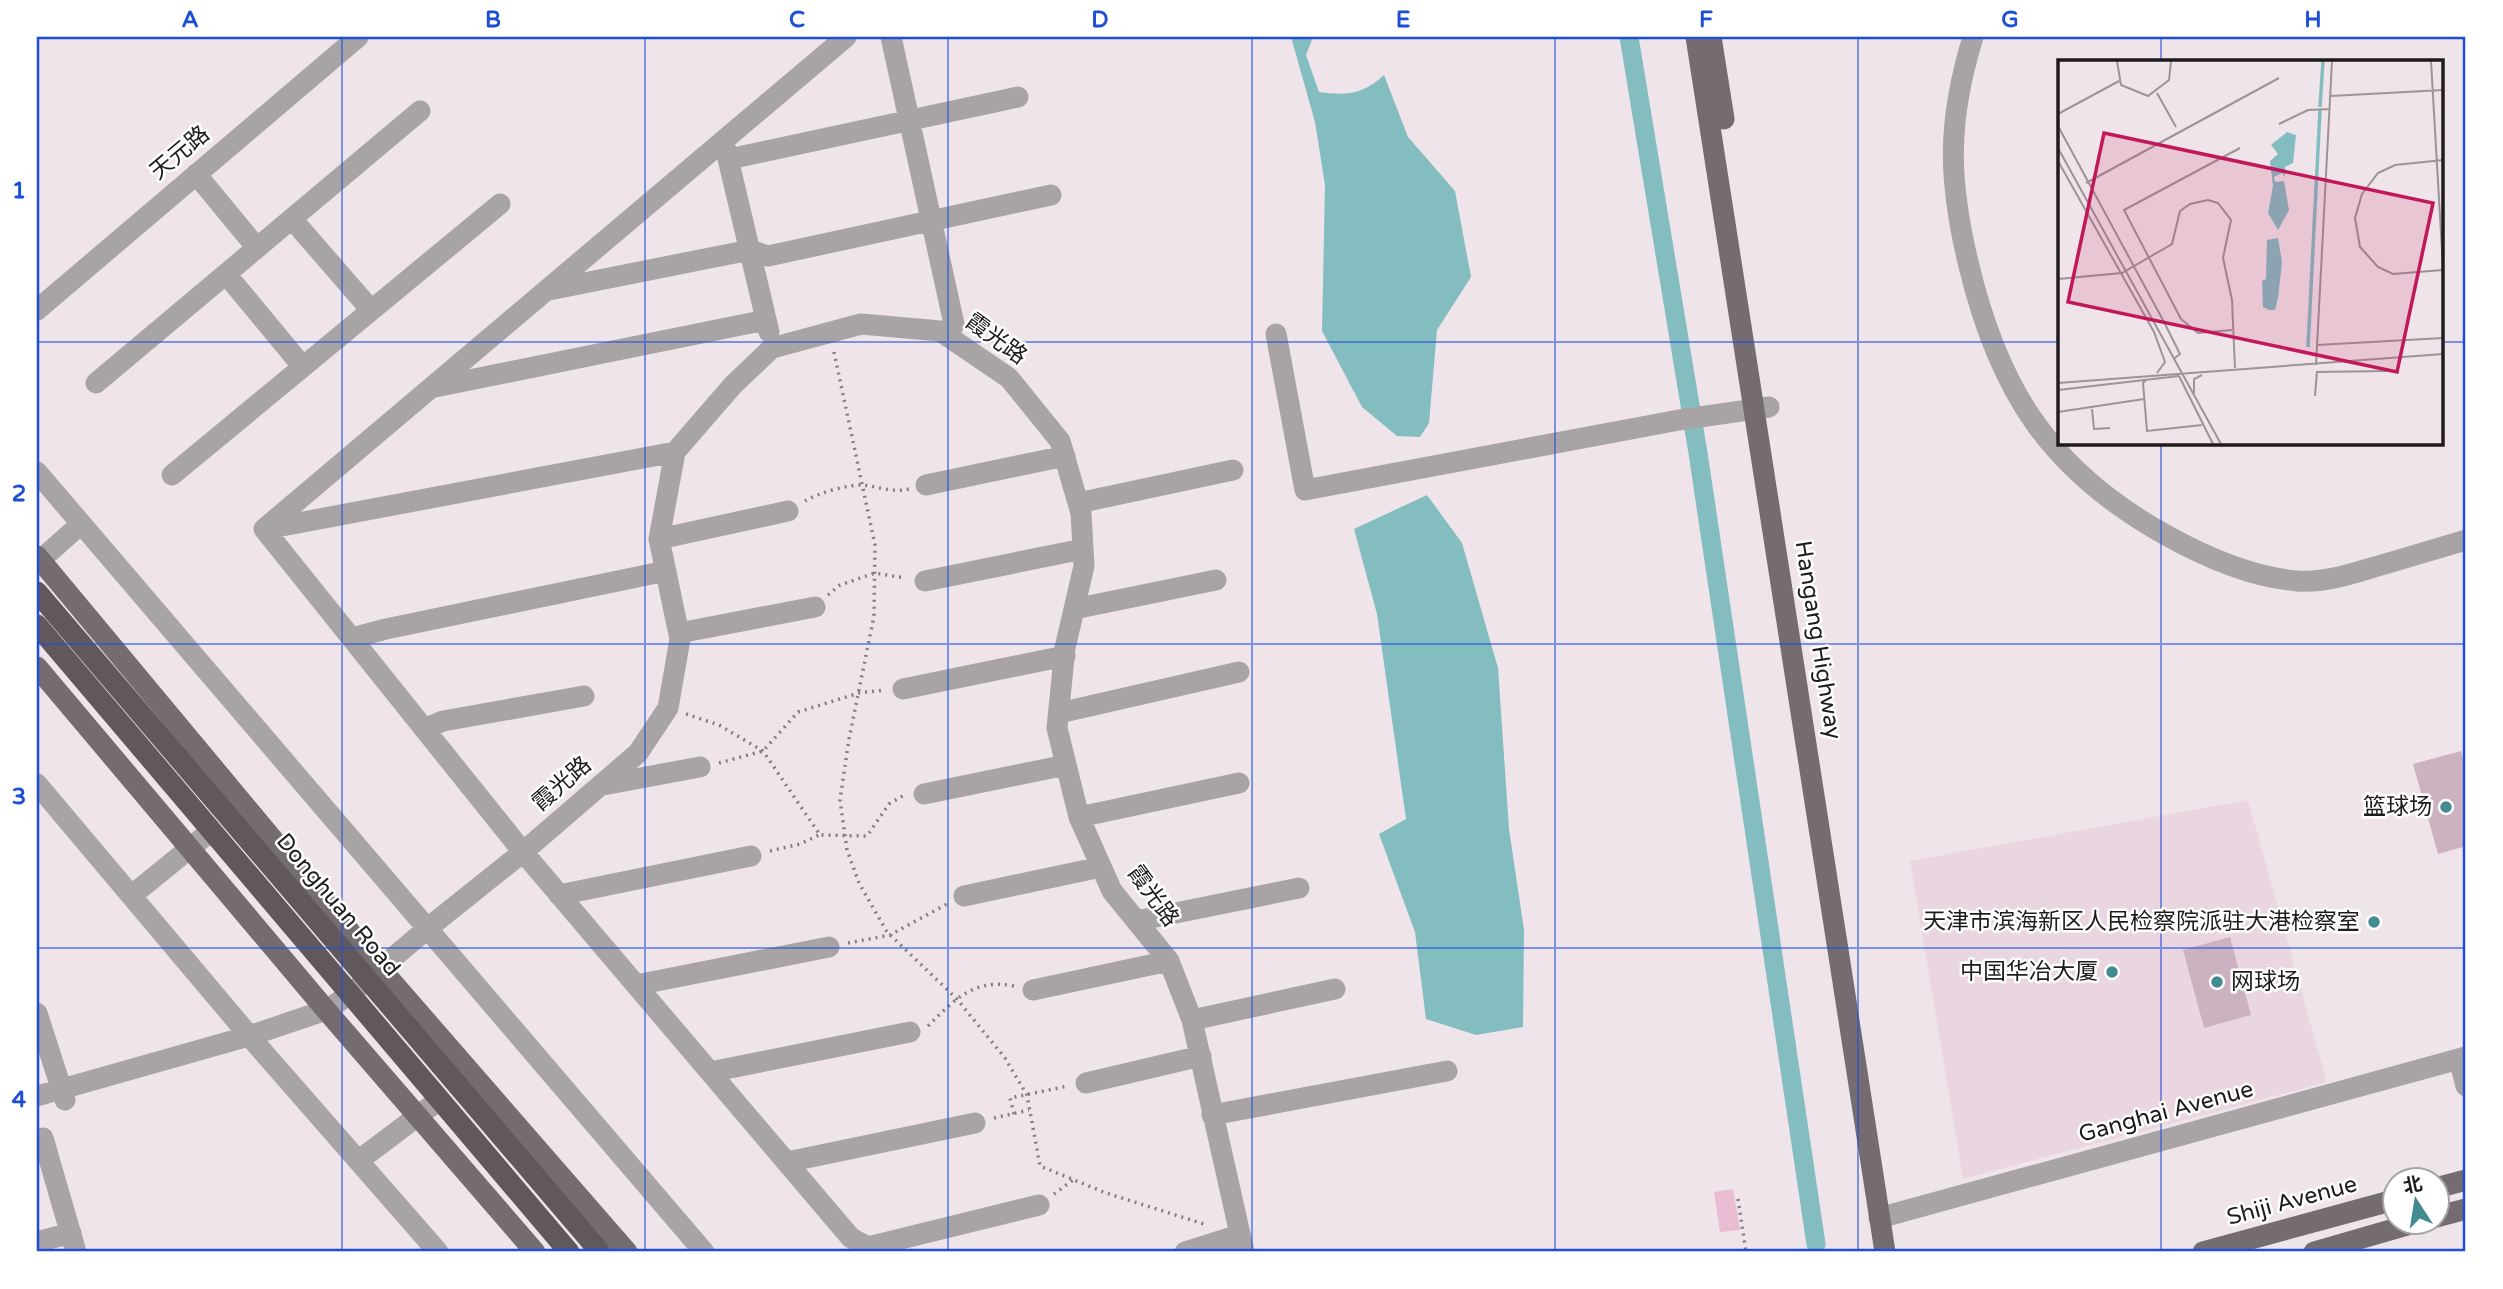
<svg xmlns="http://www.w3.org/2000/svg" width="2503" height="1289" font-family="'Varela Round','Noto Sans SC',sans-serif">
<rect width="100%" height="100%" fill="#efe4e9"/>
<path fill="#e9d6e0" d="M 2248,800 L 2327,1082 L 1963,1179 L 1910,861 Z"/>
<path fill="#ccb2c0" d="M 2461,751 L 2466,769 L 2466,846 L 2438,854 L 2413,764 Z
M 2230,937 L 2251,1015 L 2204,1028 L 2183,950 Z"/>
<path fill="#83bdc0" d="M 1291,37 L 1313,37 L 1306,55 L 1319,92 C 1347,96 1364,94 1384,75 L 1408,137 L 1455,191 L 1471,277 L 1437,330 L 1429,423 L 1420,437 L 1397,436 L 1362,407 L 1322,331 L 1325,185 L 1315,122 Z
M 1427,495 L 1462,543 L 1498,668 L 1509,829 L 1524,930 L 1523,1027 L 1476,1035 L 1426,1019 L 1415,932 L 1379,834 L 1406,819 L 1377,614 L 1354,529 Z"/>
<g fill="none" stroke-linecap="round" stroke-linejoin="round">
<path stroke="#83bdc0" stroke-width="19" d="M 1629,37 L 1698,453 L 1816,1244"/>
</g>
<path fill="#e9bcd4" d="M 1733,1189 L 1740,1230 L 1720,1232 L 1714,1192 Z"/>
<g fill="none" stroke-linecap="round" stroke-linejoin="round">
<path stroke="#857e81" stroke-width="3.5" stroke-dasharray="2 5" stroke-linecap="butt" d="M 834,352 L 875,545 L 874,616 L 849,739 L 840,800 L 847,850 L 859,883 L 887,932 L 956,998 L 1005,1058 L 1027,1095 L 1040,1166 L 1106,1193 L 1207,1225
M 805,501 C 818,493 849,484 864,485 C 879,487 894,493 909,489
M 828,595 L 840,585 L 875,573 L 905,578
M 686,714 L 719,725 L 763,751 L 820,835 L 867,836 L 889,804 L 906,794
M 719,763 L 763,751 L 798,712 L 859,693 L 886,690
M 770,851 L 800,844 L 819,835
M 848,943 L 890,935 L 947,904
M 928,1026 C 954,1000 974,978 1014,986
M 1014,1114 L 1010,1098 L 1068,1086
M 994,1118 L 1029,1110
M 1054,1194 L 1073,1180
M 1738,1199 L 1746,1252"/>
<path stroke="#a8a4a6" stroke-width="21" d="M 846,37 L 264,529 L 523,852 L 851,1238 L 878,1252
M 891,37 L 954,324 L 948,336
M 1973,37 C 1947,122 1948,180 1969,266 C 1999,391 2050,470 2164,534 C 2205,557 2250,577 2297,581 C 2328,583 2356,572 2385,564 C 2412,556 2439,548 2466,540
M 725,146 L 769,332
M 729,159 L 1018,97
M 196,174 L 257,248
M 292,219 L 371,310
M 226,274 L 303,367
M 549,290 L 750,250 L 768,256 L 1051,195
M 37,310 L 358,37
M 1276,334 L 1305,490 L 1679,420 L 1769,407
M 96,383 L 420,111
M 435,387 L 766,320
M 37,472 L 704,1252
M 172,475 L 500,204
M 926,485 L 1065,456
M 1078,503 L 1233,470
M 266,529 L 675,452
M 659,539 L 788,511
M 37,563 L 81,524
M 925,581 L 1083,549
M 1074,609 L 1216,580
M 679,633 L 815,607
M 352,638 L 386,629 L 666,571
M 903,689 L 1065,656
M 1059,713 L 1239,672
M 424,729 L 443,721 L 584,696
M 37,784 L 257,1045 L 438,1252
M 603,785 L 700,767
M 924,794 L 1066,765
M 1079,817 L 1239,783
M 559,895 L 751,856
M 131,896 L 211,831
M 964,896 L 1101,867
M 1136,921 L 1299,888
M 636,985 L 829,947
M 1033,990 L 1169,961
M 37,1013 L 65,1100
M 1192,1020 L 1335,989
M 2459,1059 L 2466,1086
M 710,1072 L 910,1032
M 1086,1083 L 1201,1056
M 37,1096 L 249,1036 L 326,1010 L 349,995 L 428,928 L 523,852 L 638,753 L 668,708 L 680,639 L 659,539 L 675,452 L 733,385 L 772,348 L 861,324 L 940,331 L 1009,378 L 1060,441 L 1081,513 L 1084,566 L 1065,648 L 1057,728 L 1079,817 L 1112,891 L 1169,961 L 1192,1020 L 1244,1252
M 1212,1115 L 1447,1071
M 37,1140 L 43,1138 L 76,1252
M 358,1161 L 439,1100
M 787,1162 L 975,1123
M 1879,1218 L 2466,1057
M 37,1242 L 71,1233
M 868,1247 L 1039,1205
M 1185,1252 L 1239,1235"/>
<path stroke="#746c70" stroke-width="21" d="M 1696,37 L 1885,1252
M 1711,37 L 1724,119
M 37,556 L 380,968 L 627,1252
M 37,667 L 326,1010 L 535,1252
M 2436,1188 L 2466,1180
M 2436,1217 L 2466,1209
M 2203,1252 L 2394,1200
M 2314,1252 L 2418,1222"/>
<path stroke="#61585d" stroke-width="21" d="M 37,592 L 600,1252
M 37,625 L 569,1252"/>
</g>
<path fill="none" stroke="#1d4ed8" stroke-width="2" stroke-opacity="0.55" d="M 342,37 L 342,1252M 645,37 L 645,1252M 948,37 L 948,1252M 1252,37 L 1252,1252M 1555,37 L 1555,1252M 1858,37 L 1858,1252M 2161,37 L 2161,61M 37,342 L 2060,342M 2442,342 L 2466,342M 2161,443 L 2161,1252M 37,644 L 2466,644M 37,948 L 2466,948"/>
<g fill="#438b90" stroke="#fff" stroke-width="2.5">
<circle cx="2446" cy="807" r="7"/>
<circle cx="2374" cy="922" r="7"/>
<circle cx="2112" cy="972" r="7"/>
<circle cx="2217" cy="982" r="7"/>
</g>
<g text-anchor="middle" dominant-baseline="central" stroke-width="5" stroke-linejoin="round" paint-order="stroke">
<g font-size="23" fill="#1f1b1d" stroke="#fff">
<text transform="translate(180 153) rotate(-40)">天元路</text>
<text transform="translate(996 339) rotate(36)">霞光路</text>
<text transform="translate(1818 640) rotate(81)">Hangang Highway</text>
<text transform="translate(562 784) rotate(-41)">霞光路</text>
<text transform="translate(1153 896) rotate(54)">霞光路</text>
<text transform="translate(338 905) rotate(50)">Donghuan Road</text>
<text transform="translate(2166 1112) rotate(-15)">Ganghai Avenue</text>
<text transform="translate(2292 1201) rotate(-15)">Shiji Avenue</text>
</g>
<g font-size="23" fill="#1f1b1d" stroke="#fff" text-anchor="end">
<text x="2432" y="807">篮球场</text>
<text x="2360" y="922">天津市滨海新区人民检察院派驻大港检察室</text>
<text x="2098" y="972">中国华冶大厦</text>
<text x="2231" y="982" text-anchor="start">网球场</text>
</g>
</g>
<g transform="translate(2058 60)">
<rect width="385" height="385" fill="#efe4e9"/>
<path d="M 229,72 L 238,75 L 235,103 L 227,107 L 227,117 L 224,113 L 216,117 L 217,122 L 226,121 L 231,150 L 220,170 L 210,153 L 215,126 L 212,101 L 220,94 L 213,85 ZM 220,178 L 224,202 L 220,238 L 217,250 L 211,250 L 205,247 L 204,221 L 208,219 L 209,180 Z" fill="#83bdc0"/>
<path fill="none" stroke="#83bdc0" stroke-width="3.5" d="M 262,47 L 265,1M 250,287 L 262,50"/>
<path fill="none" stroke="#9c9497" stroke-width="2" d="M 59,1 L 63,25 L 90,36 L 111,20 L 113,1M 373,1 L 385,208M 99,33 L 118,67M 273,36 L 385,30M 0,54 L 61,21M 221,64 L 250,50 L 272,49M 0,66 L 106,262 L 122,294 L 117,298M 0,88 L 163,384M 385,100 L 337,105 L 320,113 L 304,134 L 297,158 L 302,187 L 320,207 L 335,214 L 385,210M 0,101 L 96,272 L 107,302 L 99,313M 28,123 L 221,18M 0,219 L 64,213 L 114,184 L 122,151 L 132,144 L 150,140 L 160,143 L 173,160 L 165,198 L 174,240 L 177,308M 174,270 L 140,273 L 123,259 L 66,150 L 182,88M 259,285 L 385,278M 258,305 L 274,1M 258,312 L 329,311M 121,316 L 155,384M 88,320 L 85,323 L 89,371 L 144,365M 0,323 L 385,294M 0,330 L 121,316M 136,333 L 136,319 L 144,315M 257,336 L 259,311M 34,349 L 36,369 L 52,368M 0,352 L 86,339"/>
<path fill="#c2185b" fill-opacity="0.15" stroke="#c2185b" stroke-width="3.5" d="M 46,73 L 375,143 L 339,312 L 10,242 Z"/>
<rect width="385" height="385" fill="none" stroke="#1f1b1d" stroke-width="3.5"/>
</g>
<rect width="2503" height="1289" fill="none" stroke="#ffffff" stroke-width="77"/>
<g transform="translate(2416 1201) rotate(348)"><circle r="33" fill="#ffffff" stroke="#a5a4a5" stroke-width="2"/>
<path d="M0-5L12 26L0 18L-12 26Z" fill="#438b90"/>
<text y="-10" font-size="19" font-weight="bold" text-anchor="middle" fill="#1f1b1d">北</text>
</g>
<rect x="38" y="38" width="2426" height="1212" fill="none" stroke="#1d4ed8" stroke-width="2.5"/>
<g font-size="23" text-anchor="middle" font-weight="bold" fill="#1d4ed8">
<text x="190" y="27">A</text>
<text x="493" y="27">B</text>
<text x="797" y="27">C</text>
<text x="1100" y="27">D</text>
<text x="1403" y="27">E</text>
<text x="1706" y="27">F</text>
<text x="2010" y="27">G</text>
<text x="2313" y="27">H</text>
<text x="19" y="198">1</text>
<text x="19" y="501">2</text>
<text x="19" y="804">3</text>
<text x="19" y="1107">4</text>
</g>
</svg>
